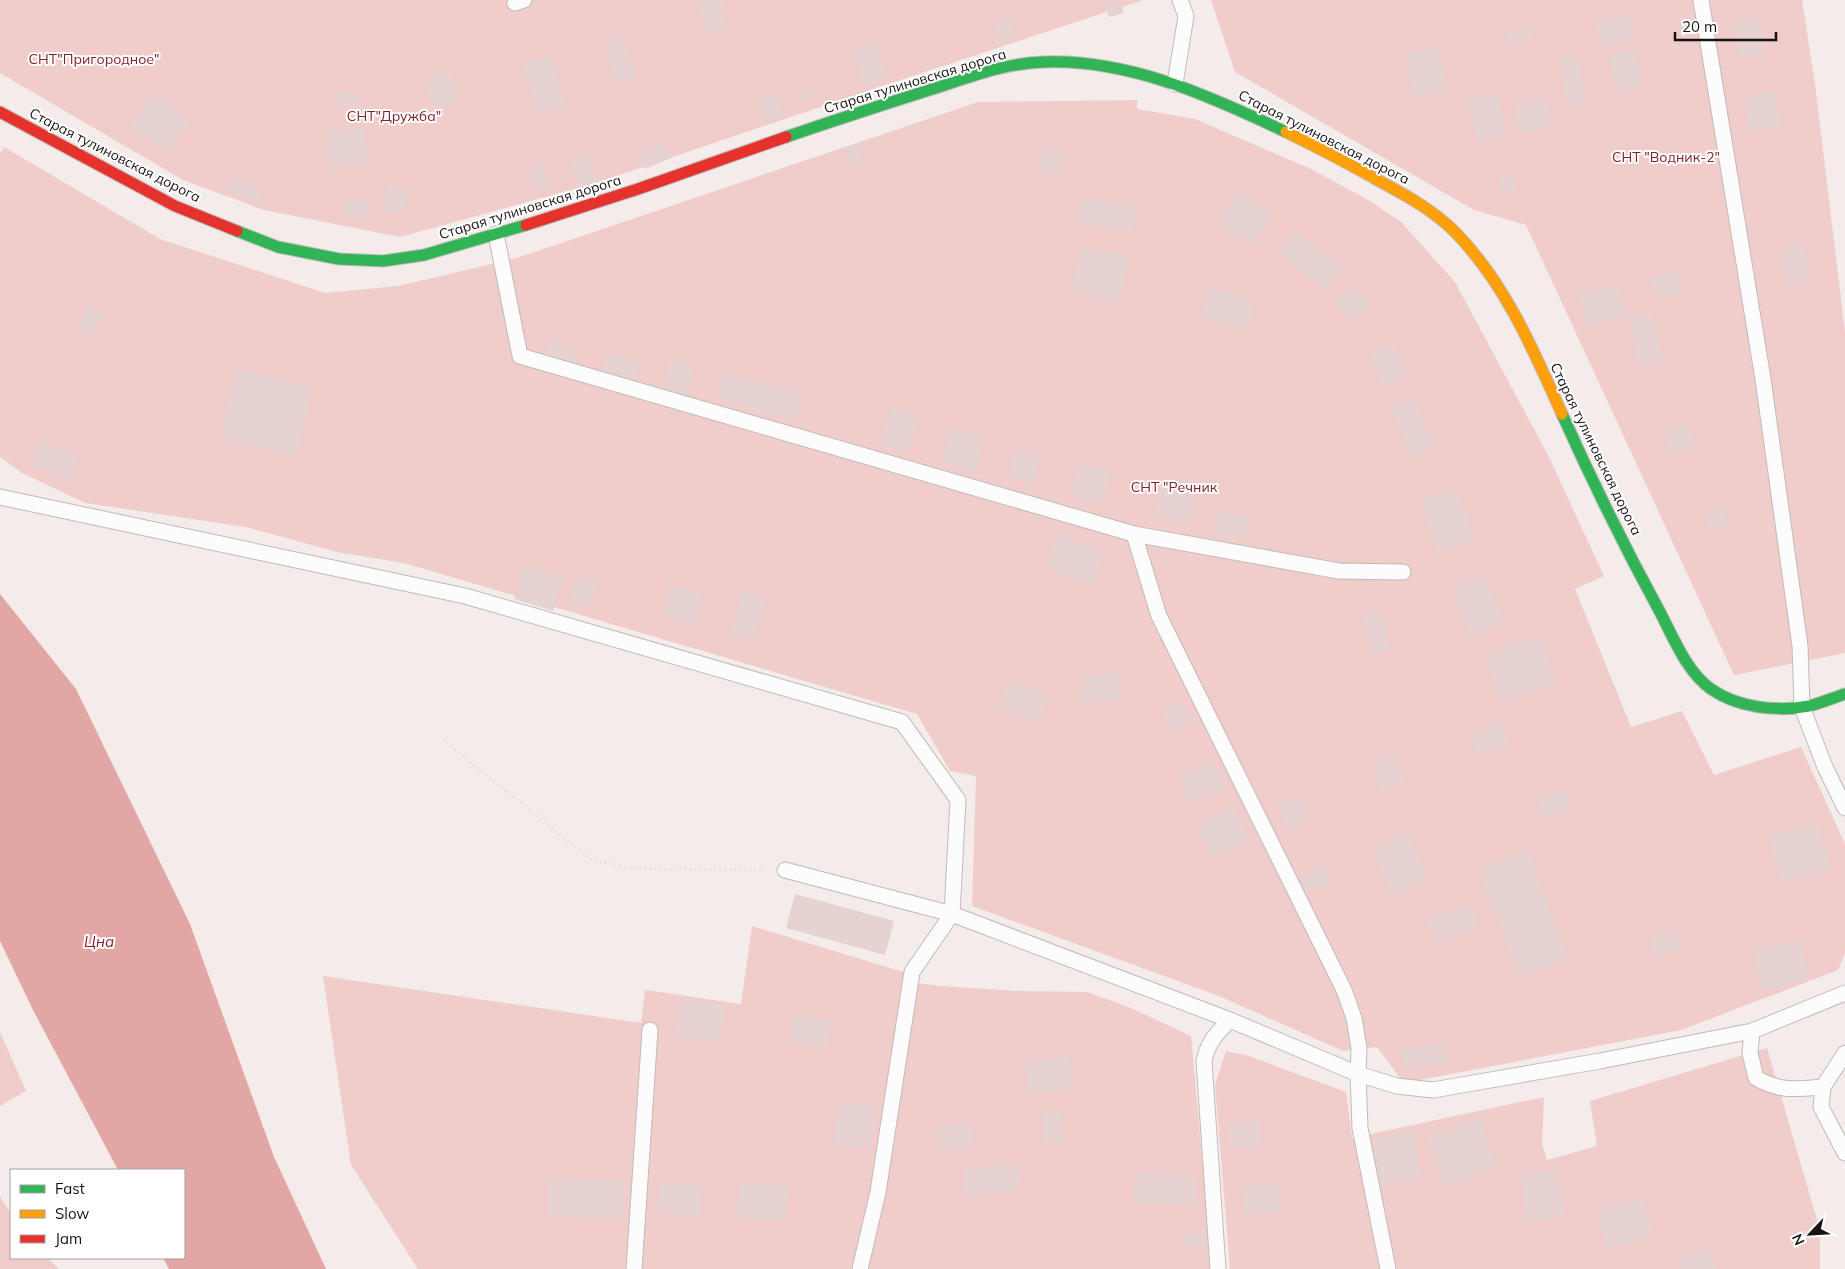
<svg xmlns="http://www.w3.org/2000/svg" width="1845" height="1269" font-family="Mulish,sans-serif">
<rect width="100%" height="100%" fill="#f4ecea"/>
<path fill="#f0ccca" d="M 0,0 L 1143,0 L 879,87 L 596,183 L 400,237 L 264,210 L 183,180 L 0,73 Z
M 1211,0 L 1802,0 L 1815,84 L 1845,332 L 1845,653 L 1734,675 L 1526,225 L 1474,210 L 1235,72 Z
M 1137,100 L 1137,109 L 1195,119 L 1311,169 L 1370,201 L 1401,222 L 1455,282 L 1549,457 L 1604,576 L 1575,589 L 1631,727 L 1682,711 L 1714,775 L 1801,747 L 1845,844 L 1845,953 L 1838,970 L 1681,1030 L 1404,1083 L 1377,1047 L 1343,1051 L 1219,996 L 972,906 L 976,776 L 950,771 L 917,714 L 404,563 L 337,552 L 246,527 L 85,503 L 22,473 L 0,457 L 0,153 L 4,147 L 160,239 L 325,293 L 398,286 L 517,258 L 978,102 Z
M 752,926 L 910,974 L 909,982 L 940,986 L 1018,991 L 1087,992 L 1131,1008 L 1191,1036 L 1212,1269 L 418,1269 L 351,1165 L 323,976 L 641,1023 L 645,990 L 741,1004 Z
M 0,1032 L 26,1091 L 0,1106 Z
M 1767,1048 L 1820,1230 L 1820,1269 L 1230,1269 L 1215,1085 L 1226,1051 L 1246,1055 L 1346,1092 L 1352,1138 L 1544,1097 L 1542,1144 L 1547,1160 L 1597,1146 L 1590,1101 Z
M 0,1197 L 11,1213 L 11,1258 L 48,1258 L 59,1269 L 0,1269 Z"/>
<path fill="#e2a6a5" d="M 0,594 L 76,689 L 190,924 L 274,1157 L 326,1269 L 169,1269 L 163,1258 L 184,1258 L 184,1170 L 118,1170 L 33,1010 L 0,941 Z"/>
<path fill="#e6d2d1" d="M 706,0 L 723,0 L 725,6 L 720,8 L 727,29 L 708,36 L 696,4 Z
M 1120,1 L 1124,13 L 1109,17 L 1105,6 Z
M 1630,13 L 1636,38 L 1601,47 L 1595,23 Z
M 1758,16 L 1765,54 L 1740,58 L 1733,21 Z
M 1008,17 L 1016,35 L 1001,42 L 993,24 Z
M 1530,26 L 1533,39 L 1509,45 L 1505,32 Z
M 624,36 L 637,78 L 617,84 L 603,43 Z
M 877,43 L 888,79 L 864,87 L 852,50 Z
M 1437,47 L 1448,90 L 1415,98 L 1405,54 Z
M 1636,50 L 1643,87 L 1616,92 L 1610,55 Z
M 1577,53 L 1587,103 L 1568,107 L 1558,57 Z
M 550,55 L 567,105 L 538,114 L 522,65 Z
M 450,70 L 459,102 L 433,109 L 424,77 Z
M 808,88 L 812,98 L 799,103 L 795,94 Z
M 357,90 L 359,103 L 335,107 L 332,94 Z
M 1775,91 L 1782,126 L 1751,132 L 1744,97 Z
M 1496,92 L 1507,134 L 1478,142 L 1467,99 Z
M 775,93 L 784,115 L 767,122 L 758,100 Z
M 153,94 L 189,119 L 187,122 L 190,124 L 186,130 L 183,128 L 166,152 L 130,127 Z
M 1545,98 L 1552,126 L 1520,133 L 1514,105 Z
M 364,128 L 368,165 L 330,168 L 327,131 Z
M 664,142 L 671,158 L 645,169 L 638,153 Z
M 860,145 L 862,167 L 849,168 L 847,146 Z
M 1062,149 L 1063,173 L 1039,174 L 1039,150 Z
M 588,154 L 599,183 L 581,190 L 570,161 Z
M 543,163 L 552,185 L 538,191 L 529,169 Z
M 1512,173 L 1517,191 L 1503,195 L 1498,177 Z
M 232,178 L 262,190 L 258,202 L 228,191 Z
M 388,183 L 409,189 L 403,215 L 381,210 Z
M 1240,191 L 1274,214 L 1252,246 L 1218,223 Z
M 1081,197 L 1138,207 L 1133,233 L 1077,223 Z
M 346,198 L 370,200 L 369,216 L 345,214 Z
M 1295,231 L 1342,269 L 1325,290 L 1278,252 Z
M 1802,244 L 1811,280 L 1788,286 L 1779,249 Z
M 1081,246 L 1129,256 L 1120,303 L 1071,292 Z
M 1677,270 L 1683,293 L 1657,299 L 1651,277 Z
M 1618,284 L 1626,316 L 1586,327 L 1578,294 Z
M 1350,286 L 1370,302 L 1355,320 L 1335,304 Z
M 1209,288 L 1256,301 L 1248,330 L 1201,317 Z
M 87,304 L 104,313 L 93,336 L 76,328 Z
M 1651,312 L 1663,360 L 1639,366 L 1628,317 Z
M 551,339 L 579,350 L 572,367 L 544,356 Z
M 1394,344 L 1407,376 L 1382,387 L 1369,354 Z
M 608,352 L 641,364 L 634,384 L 602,372 Z
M 670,358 L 695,365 L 686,396 L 662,389 Z
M 235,369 L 313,386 L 297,457 L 220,439 Z
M 724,372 L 804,394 L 797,421 L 717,399 Z
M 1413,397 L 1436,447 L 1412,458 L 1390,408 Z
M 893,405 L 920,415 L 907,453 L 879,443 Z
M 1686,421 L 1695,448 L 1671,456 L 1662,429 Z
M 953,426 L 986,437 L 974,473 L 941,461 Z
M 42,441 L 78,456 L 68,480 L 32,465 Z
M 1015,450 L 1040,457 L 1032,483 L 1008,476 Z
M 1079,463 L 1111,472 L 1102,505 L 1070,495 Z
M 1163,482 L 1196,490 L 1189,524 L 1155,517 Z
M 1457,487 L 1476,541 L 1439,554 L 1420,499 Z
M 1723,505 L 1729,525 L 1709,531 L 1702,511 Z
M 1218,512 L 1248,516 L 1245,538 L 1216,534 Z
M 1059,533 L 1105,553 L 1092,586 L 1045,567 Z
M 524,565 L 563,577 L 553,611 L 514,599 Z
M 1485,575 L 1504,623 L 1471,636 L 1452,587 Z
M 577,576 L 597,582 L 589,608 L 569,602 Z
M 669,585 L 701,592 L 694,624 L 661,617 Z
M 743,590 L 767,598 L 754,640 L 730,632 Z
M 1382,611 L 1390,651 L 1371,655 L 1363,614 Z
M 1542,636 L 1556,684 L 1500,701 L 1486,653 Z
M 1118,673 L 1120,700 L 1081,703 L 1079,676 Z
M 1010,679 L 1049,696 L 1037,724 L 998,707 Z
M 1183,701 L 1194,721 L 1173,732 L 1162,712 Z
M 1500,720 L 1510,742 L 1478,756 L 1468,735 Z
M 1394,754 L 1406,783 L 1383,794 L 1371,764 Z
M 1214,762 L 1226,787 L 1189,804 L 1177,779 Z
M 1565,789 L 1572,807 L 1544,818 L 1537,800 Z
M 1298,794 L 1310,821 L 1288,830 L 1277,803 Z
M 1233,807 L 1250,841 L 1212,859 L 1195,826 Z
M 1817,821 L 1831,869 L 1781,883 L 1768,835 Z
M 1408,832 L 1429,880 L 1392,896 L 1372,847 Z
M 1528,851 L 1568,959 L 1519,977 L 1478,869 Z
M 1326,865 L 1332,884 L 1306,892 L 1300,874 Z
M 795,894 L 894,921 L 885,955 L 786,928 Z
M 1471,904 L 1479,927 L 1436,943 L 1427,920 Z
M 1677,930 L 1682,949 L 1655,956 L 1650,937 Z
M 1800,939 L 1809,978 L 1762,990 L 1753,950 Z
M 681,998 L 725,1005 L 720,1043 L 676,1036 Z
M 795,1014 L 832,1021 L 826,1050 L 789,1042 Z
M 1445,1043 L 1448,1062 L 1404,1068 L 1402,1049 Z
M 1069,1056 L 1073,1089 L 1030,1095 L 1025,1062 Z
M 840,1100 L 875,1105 L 870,1149 L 834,1144 Z
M 1061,1110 L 1064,1142 L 1045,1144 L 1042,1112 Z
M 1480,1118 L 1498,1168 L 1445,1187 L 1427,1137 Z
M 1260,1121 L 1261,1147 L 1229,1148 L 1229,1122 Z
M 972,1123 L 973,1148 L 939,1151 L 936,1126 Z
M 1413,1130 L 1421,1178 L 1380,1185 L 1372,1138 Z
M 1018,1164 L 1020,1191 L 965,1195 L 964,1168 Z
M 1559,1170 L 1564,1217 L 1526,1221 L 1521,1175 Z
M 1134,1173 L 1195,1175 L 1195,1206 L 1133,1204 Z
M 549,1178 L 624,1179 L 623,1218 L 549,1217 Z
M 660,1181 L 702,1185 L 699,1217 L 657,1213 Z
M 740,1181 L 788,1186 L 785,1221 L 736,1217 Z
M 1278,1184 L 1280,1212 L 1245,1215 L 1243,1186 Z
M 1642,1196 L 1654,1236 L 1607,1249 L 1595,1210 Z
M 1205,1233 L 1205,1247 L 1186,1248 L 1185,1234 Z
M 1709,1248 L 1717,1269 L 1682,1269 L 1678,1259 Z"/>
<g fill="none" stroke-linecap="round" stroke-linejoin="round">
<g stroke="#c0bab9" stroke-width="17">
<path id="lane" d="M 1701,0 L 1763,379 L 1800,646 L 1802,707 L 1825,767 L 1845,808
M 515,3 L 524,0
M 1175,84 L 1186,16 L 1180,0
M 496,234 L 520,356 L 1134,534 L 1159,616 L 1344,990 L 1354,1018 L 1359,1048 L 1358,1074 L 1360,1128 L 1388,1269
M 0,497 L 465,596 L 902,722 L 958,800 L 952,914 L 1230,1020 L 1358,1074 L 1397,1086 L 1433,1090 L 1600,1061 L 1752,1031 L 1845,993
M 1134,534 L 1339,571 L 1403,572
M 785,870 L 952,914 L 912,972 L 878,1192 L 860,1269
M 1752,1031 L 1750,1053 L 1756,1078 C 1781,1092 1795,1089 1823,1087
M 1845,1053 L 1823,1087 L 1821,1107 L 1845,1153
M 634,1269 L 650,1030
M 1218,1269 L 1204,1061 C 1208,1042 1216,1034 1230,1020"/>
</g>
<g stroke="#c0bab9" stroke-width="13">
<path id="fast" d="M 786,137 C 832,121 879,106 926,91 C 965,79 1003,63 1044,62 C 1129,59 1210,96 1286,132
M 237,231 L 278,247 L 339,259 L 383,261 L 424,255 L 526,225
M 1562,414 C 1592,481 1625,548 1661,614 C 1674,639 1687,672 1711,689 C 1738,708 1777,712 1809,706 C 1821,703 1833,698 1845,694"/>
</g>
<g stroke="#c0bab9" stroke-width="13">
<path id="slow" d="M 1286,132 C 1319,148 1351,165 1383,183 C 1409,197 1434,211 1455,232 C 1505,283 1533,349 1562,414"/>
</g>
<g stroke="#c0bab9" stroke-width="13">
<path id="jam" d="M 0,112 L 175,206 L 237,231
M 526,225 L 638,189 L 786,137"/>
</g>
<path stroke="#dad8d7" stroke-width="3" stroke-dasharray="1 4" stroke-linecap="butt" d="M 443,740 L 593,861 L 640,869 L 762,870"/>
<use href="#lane" stroke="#fdfcfc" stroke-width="15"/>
<use href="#fast" stroke="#30b455" stroke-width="11"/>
<use href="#slow" stroke="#ff9f0a" stroke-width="11"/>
<use href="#jam" stroke="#e5322d" stroke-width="11"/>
</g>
<g text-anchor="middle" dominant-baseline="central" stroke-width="4" stroke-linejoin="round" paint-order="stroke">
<g font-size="14" fill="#82212a" stroke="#fff">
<text x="94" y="59">СНТ"Пригородное"</text>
<text x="394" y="116">СНТ"Дружба"</text>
<text x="1666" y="157">СНТ "Водник-2"</text>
<text x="1174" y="487">СНТ "Речник</text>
</g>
<g font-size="14" fill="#181313" stroke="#fff">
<text transform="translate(915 81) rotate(-17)">Старая тулиновская дорога</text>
<text transform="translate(1324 137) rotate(27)">Старая тулиновская дорога</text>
<text transform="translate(115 155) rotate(27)">Старая тулиновская дорога</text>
<text transform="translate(530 207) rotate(-17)">Старая тулиновская дорога</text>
<text transform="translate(1596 449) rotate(64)">Старая тулиновская дорога</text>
</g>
<g font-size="15" font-style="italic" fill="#7f1f28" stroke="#fff">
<text x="99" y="941">Цна</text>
</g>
</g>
<rect x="10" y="1169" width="175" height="90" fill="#ffffff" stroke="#a3a1a1"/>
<rect x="20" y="1185" width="25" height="8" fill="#30b455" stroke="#a3a1a1"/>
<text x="55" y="1194" font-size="15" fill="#181313">Fast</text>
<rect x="20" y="1210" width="25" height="8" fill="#ff9f0a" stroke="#a3a1a1"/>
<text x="55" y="1219" font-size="15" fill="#181313">Slow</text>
<rect x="20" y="1235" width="25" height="8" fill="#e5322d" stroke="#a3a1a1"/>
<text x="55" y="1244" font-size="15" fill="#181313">Jam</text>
<g transform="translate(1810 1234) rotate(245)" stroke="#ffffff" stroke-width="4" paint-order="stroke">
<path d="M0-4L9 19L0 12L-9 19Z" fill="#181313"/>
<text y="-8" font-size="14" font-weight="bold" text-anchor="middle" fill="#181313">N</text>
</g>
<path d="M1675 32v8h101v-8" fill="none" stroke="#181313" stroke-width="2.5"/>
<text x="1682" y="32" font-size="15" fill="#181313" stroke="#ffffff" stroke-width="4" paint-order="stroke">20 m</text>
</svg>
